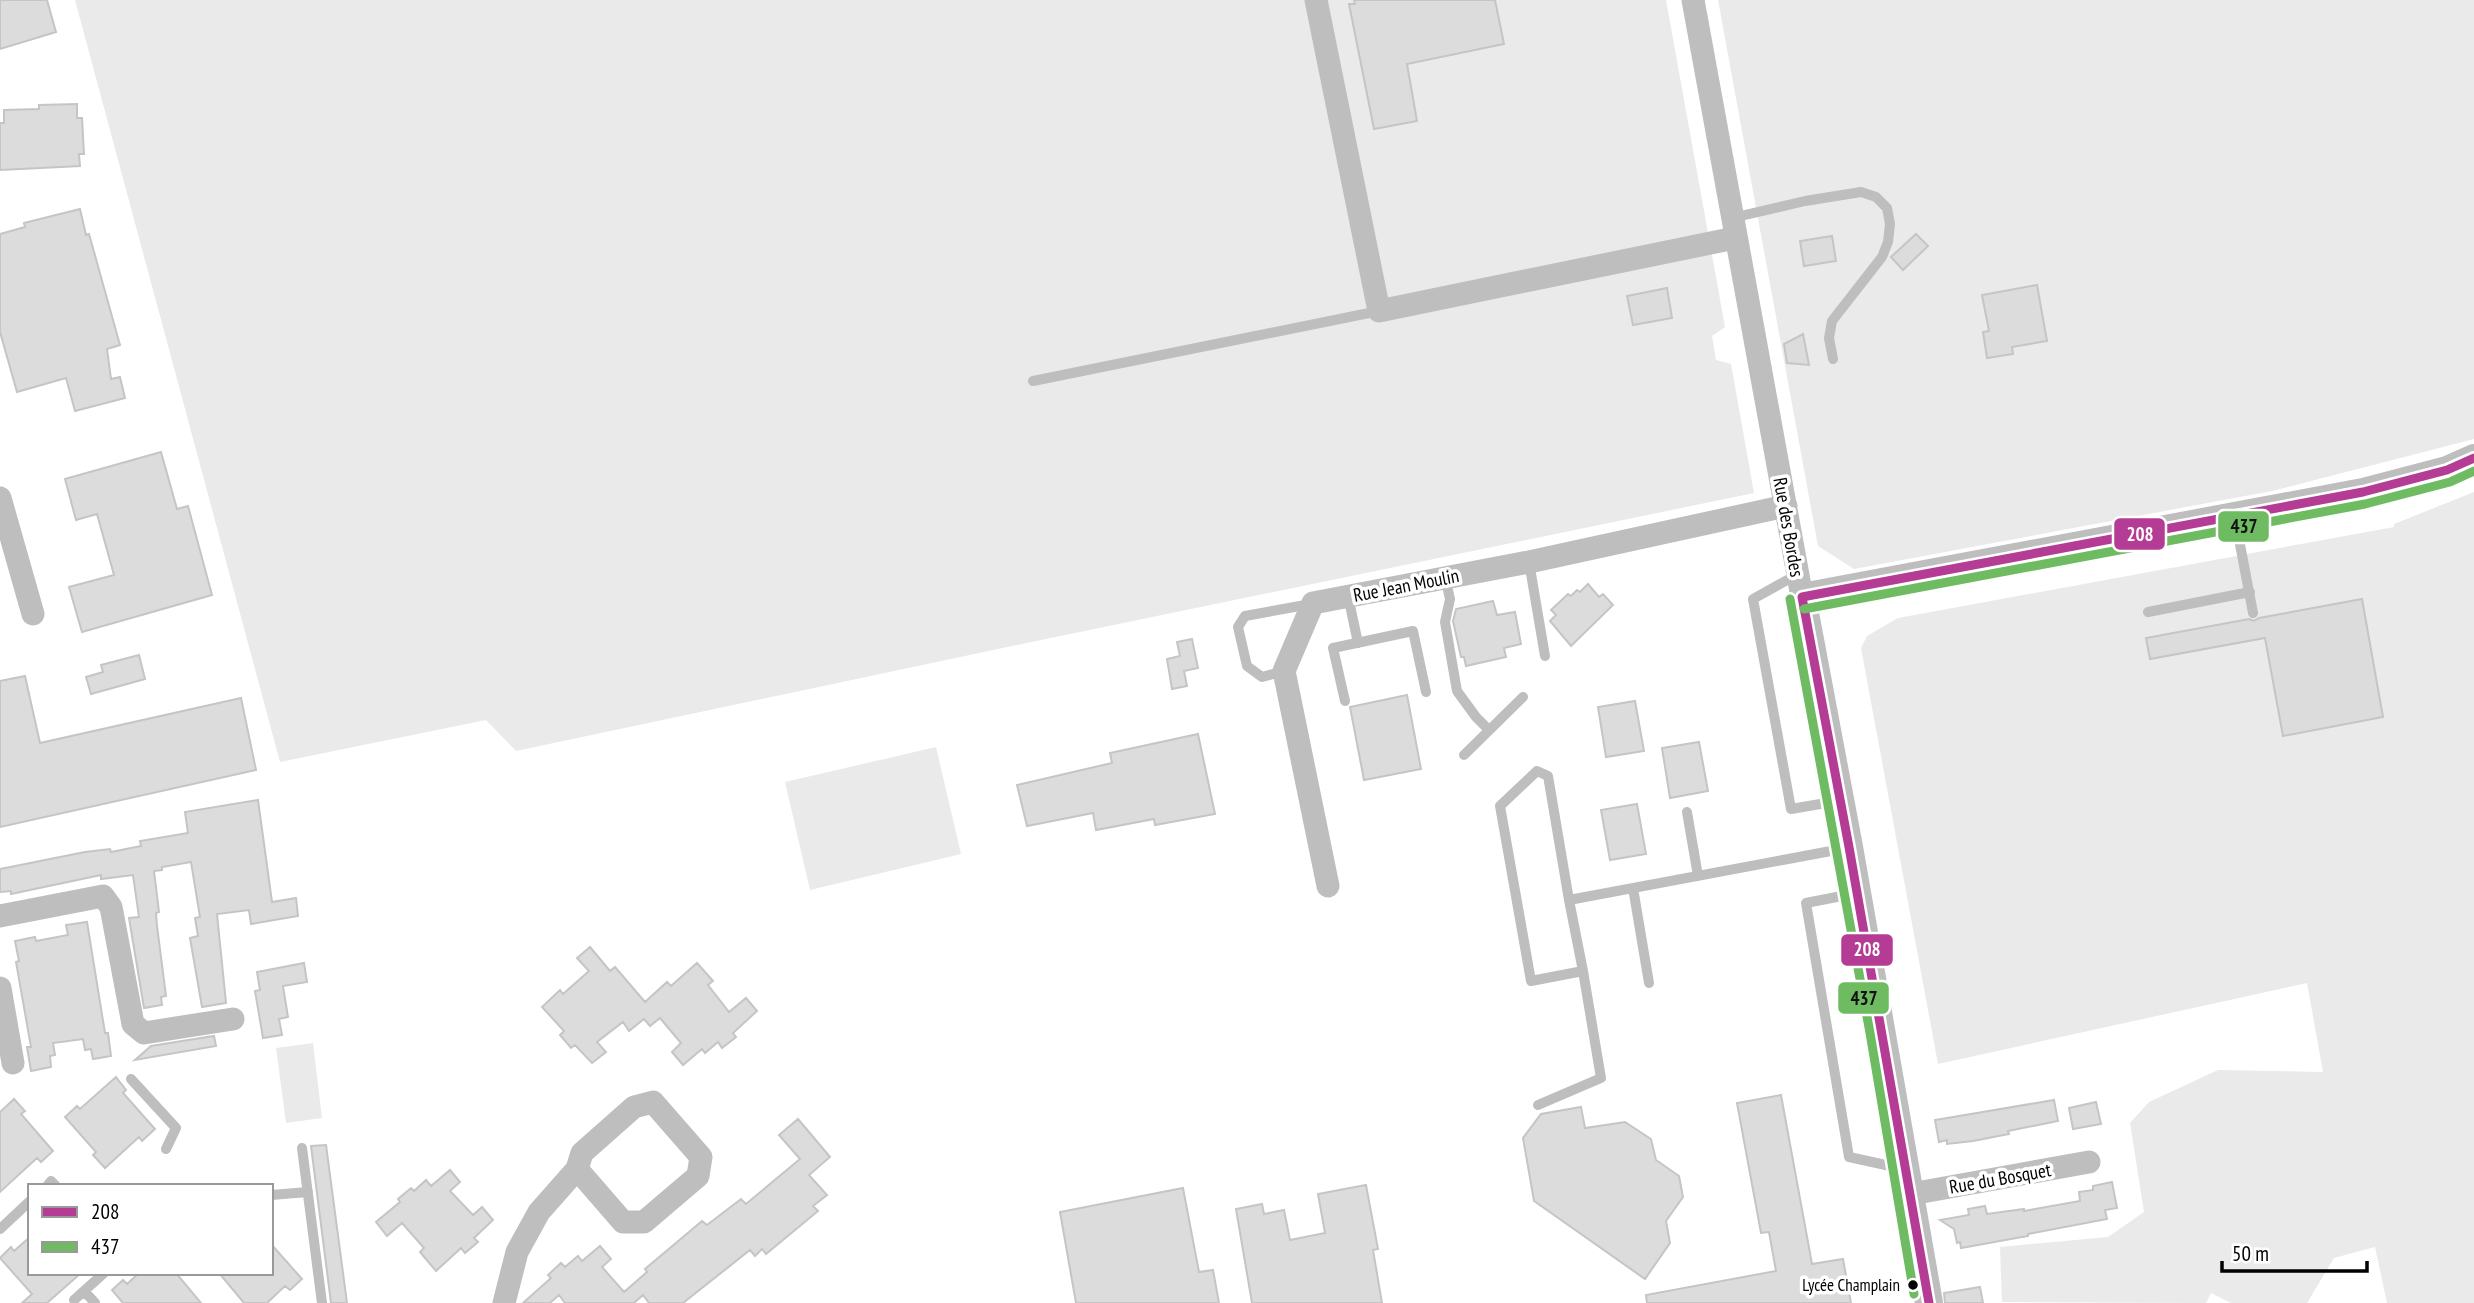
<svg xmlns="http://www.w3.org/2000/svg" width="2474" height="1303" font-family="'PT Sans Narrow',sans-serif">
<rect width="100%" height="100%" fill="#fff"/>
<path fill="#eaeaea" d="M 75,0 L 1666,0 L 1725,327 L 1712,336 L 1716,360 L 1731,364 L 1754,493 L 1041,640 L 516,751 L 486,720 L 280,762 Z
M 1718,0 L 2474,0 L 2474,439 L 2272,491 L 1854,569 L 1818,546 Z
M 2474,492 L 2474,1303 L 2387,1303 L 2375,1247 L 2334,1258 L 2307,1303 L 2231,1303 L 2211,1293 L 2206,1303 L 2002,1302 L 2000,1247 L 2108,1237 L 2144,1212 L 2130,1123 L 2149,1102 L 2218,1070 L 2323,1072 L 2307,983 L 1938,1064 L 1861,648 L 1867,636 L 1898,618 L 2394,527 L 2394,524 Z
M 936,747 L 961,854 L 810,890 L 785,782 Z
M 313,1043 L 322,1118 L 286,1123 L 276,1048 Z"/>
<path fill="#dcdcdc" stroke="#c5c5c5" stroke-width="2" d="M 0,0 L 47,0 L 56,32 L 0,49 Z
M 1354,0 L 1495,0 L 1504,44 L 1407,64 L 1417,121 L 1374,129 L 1349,4 L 1355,4 Z
M 77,104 L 77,118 L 82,118 L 84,154 L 79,154 L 80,166 L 0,170 L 0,123 L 4,123 L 4,110 L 39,109 L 39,105 Z
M 80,209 L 86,235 L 89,234 L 120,345 L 107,349 L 111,379 L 120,377 L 125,398 L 75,411 L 66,378 L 17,392 L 0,332 L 0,234 L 25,227 L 24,223 Z
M 1916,234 L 1928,246 L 1903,270 L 1891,257 Z
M 1832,236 L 1836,261 L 1804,266 L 1800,241 Z
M 2037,285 L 2047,341 L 2012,347 L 2013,354 L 1987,358 L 1983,332 L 1989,331 L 1982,295 Z
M 1667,288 L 1672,318 L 1633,325 L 1627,296 Z
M 1803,334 L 1809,365 L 1787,363 L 1784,344 Z
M 161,452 L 177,509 L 188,506 L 212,595 L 82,632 L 69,587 L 114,575 L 97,514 L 76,520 L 65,479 Z
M 1588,584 L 1599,597 L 1603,594 L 1613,605 L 1571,646 L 1550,621 L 1556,615 L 1551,610 L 1568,594 L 1571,596 L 1577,590 L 1580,592 Z
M 2362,599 L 2383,717 L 2283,736 L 2265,638 L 2150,659 L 2146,638 L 2249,619 L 2254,621 L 2259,618 Z
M 1493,601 L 1497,615 L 1515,612 L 1521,644 L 1504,648 L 1506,657 L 1466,666 L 1464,657 L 1461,657 L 1453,621 L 1456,609 Z
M 1192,639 L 1198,668 L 1184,671 L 1187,686 L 1172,689 L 1167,659 L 1180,656 L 1177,642 Z
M 139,655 L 145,679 L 91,694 L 86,677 L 103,672 L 101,665 Z
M 25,676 L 40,743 L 241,698 L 256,770 L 0,827 L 0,681 Z
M 1407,695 L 1421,769 L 1364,780 L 1350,707 Z
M 1635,701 L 1644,751 L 1606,757 L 1598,707 Z
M 1198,734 L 1215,814 L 1155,825 L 1154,819 L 1096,830 L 1093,813 L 1027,826 L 1017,785 L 1112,763 L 1110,753 Z
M 1699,742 L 1708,791 L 1670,798 L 1662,748 Z
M 258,800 L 272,902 L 296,898 L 298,916 L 251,924 L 249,910 L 217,914 L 226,1003 L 202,1007 L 190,938 L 198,936 L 195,918 L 200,917 L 191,862 L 162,867 L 162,870 L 154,871 L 159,912 L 156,913 L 157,926 L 166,996 L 161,997 L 162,1005 L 144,1008 L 129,918 L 139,917 L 133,875 L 101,879 L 101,875 L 11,894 L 11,891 L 0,892 L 0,869 L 85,852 L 110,849 L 111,852 L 141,846 L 140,841 L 188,833 L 185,812 Z
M 1637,804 L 1646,854 L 1610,860 L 1601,810 Z
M 87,922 L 105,1033 L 108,1033 L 111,1056 L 93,1059 L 91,1049 L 85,1050 L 83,1039 L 53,1043 L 55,1055 L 50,1056 L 51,1067 L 31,1071 L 27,1047 L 31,1047 L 16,962 L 19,961 L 15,941 L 35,937 L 36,941 L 68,935 L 66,925 Z
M 590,947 L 610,971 L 615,967 L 645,1002 L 667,982 L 671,986 L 697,963 L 713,981 L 708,985 L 729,1012 L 746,998 L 757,1011 L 733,1033 L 736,1037 L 722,1048 L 718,1042 L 705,1053 L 702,1049 L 683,1065 L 672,1052 L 681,1043 L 660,1018 L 650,1026 L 644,1019 L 629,1031 L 623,1022 L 597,1042 L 606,1052 L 592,1063 L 575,1045 L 571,1048 L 560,1035 L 564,1031 L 542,1007 L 560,990 L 563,994 L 589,971 L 577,958 Z
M 304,963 L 307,982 L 283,986 L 288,1017 L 279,1019 L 282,1035 L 263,1038 L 255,991 L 260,990 L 257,972 Z
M 214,1036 L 216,1046 L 135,1060 L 151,1046 Z
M 116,1077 L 126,1090 L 123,1093 L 155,1129 L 142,1141 L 139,1137 L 105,1168 L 93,1155 L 96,1152 L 65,1117 L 77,1106 L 80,1109 Z
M 1781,1095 L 1812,1264 L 1843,1259 L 1851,1303 L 1647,1303 L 1646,1295 L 1776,1271 L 1769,1232 L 1761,1233 L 1737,1103 Z
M 14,1099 L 25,1111 L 21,1114 L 53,1151 L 41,1162 L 37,1158 L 0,1192 L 0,1112 Z
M 2054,1100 L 2058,1121 L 2008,1131 L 2009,1134 L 1973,1141 L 1947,1144 L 1947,1140 L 1939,1142 L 1935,1120 Z
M 2096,1102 L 2101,1124 L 2073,1129 L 2069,1108 Z
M 1581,1107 L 1585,1128 L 1625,1122 L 1651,1139 L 1656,1160 L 1679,1176 L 1683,1197 L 1666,1221 L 1670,1243 L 1645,1279 L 1534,1201 L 1523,1138 L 1541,1114 Z
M 798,1119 L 830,1157 L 809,1175 L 827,1195 L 813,1206 L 818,1211 L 766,1254 L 762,1249 L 755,1256 L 750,1250 L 683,1303 L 649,1303 L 643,1295 L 634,1303 L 565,1303 L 559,1295 L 550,1303 L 523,1303 L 551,1278 L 548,1275 L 561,1263 L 565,1267 L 578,1256 L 582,1261 L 600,1246 L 611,1259 L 602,1267 L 624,1292 L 647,1272 L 645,1269 L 702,1221 L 707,1225 L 741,1199 L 746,1204 L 800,1159 L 779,1135 Z
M 326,1145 L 347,1303 L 331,1303 L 311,1146 Z
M 450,1170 L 460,1182 L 450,1191 L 473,1215 L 482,1207 L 493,1220 L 474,1238 L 478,1242 L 465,1253 L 461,1248 L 436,1271 L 420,1252 L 424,1248 L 402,1223 L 387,1236 L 376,1222 L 400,1202 L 398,1199 L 411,1188 L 414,1191 L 426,1180 L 431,1186 Z
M 2112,1182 L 2117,1208 L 2105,1210 L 2107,1219 L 2028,1234 L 2028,1236 L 1961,1248 L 1960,1242 L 1957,1243 L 1954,1229 L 1940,1220 L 1969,1215 L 1968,1209 L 1985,1206 L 1987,1214 L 2024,1209 L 2024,1211 L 2080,1201 L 2079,1192 L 2093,1190 L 2093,1186 Z
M 1366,1185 L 1378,1249 L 1373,1250 L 1382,1303 L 1252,1303 L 1236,1209 L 1262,1204 L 1264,1214 L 1284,1210 L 1290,1240 L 1325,1233 L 1318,1194 Z
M 1183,1188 L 1199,1272 L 1213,1270 L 1219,1303 L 1076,1303 L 1060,1212 Z
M 30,1237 L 30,1273 L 81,1273 L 47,1303 L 22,1303 L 32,1294 L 0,1258 L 11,1247 L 14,1251 Z
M 271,1244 L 302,1279 L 290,1290 L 285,1286 L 267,1303 L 244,1303 L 219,1273 L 271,1273 Z
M 139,1273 L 176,1273 L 201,1303 L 123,1303 L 112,1290 L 123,1280 L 127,1284 Z
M 1980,1287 L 1983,1303 L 1945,1303 L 1944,1293 Z"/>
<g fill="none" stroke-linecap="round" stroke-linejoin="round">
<path stroke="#bebebe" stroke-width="10" d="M 1732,218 L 1805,201 L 1861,192 L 1876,197 L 1887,208 L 1890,224 L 1888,242 L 1882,257 L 1832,321 L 1829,338 L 1833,359
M 1033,381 L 1379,311
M 2235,518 L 2253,613
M 1529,562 L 1545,656
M 1798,574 L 1753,599 L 1791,809 L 1838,801
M 1445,577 L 1450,599 L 1445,622 L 1457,691 L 1476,717 L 1489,730
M 1348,596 L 1358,643
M 2148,612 L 2250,592
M 1284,671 L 1262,677 L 1247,666 L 1238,627 L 1245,616 L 1311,604
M 1345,701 L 1333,648 L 1413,631 L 1426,692
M 1464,755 L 1523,697
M 1687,812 L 1698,876
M 1633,888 L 1649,983
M 1857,893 L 1806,903 L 1849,1157 L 1904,1169
M 1569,900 L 1583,971 L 1531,981 L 1500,806 L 1537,771 L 1548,776 L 1569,900 L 1847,848
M 131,1079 L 176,1128 L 166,1149
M 1538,1105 L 1601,1078 L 1583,971
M 302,1148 L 322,1303
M 47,1186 L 51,1181 L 56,1186
M 271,1195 L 308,1192
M 0,1229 L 30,1201
M 84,1291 L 95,1303
M 74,1300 L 104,1273"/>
<path stroke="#bebebe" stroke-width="23" d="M 1316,0 L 1379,311 L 1735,238
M 1693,0 L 1802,597
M 0,498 L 33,614
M 1328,886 L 1284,671 L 1313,603 L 1529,562 L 1786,506
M 0,916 L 103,896 L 111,907 L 133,1024 L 144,1033 L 233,1019
M 0,988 L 13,1063
M 1911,1194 L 2089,1162
M 504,1303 L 517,1252 L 539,1212 L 577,1169 L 582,1153 L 634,1107 L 653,1102 L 701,1157 L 698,1176 L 644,1222 L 623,1222 L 577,1169"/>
<path stroke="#bebebe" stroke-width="28" d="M 1929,1303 L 1849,847 L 1802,597 L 2363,492 L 2447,470 L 2474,458"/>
<g stroke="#fff" stroke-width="14">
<path id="bus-1" d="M 1802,597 L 1849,847 L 1929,1303
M 1802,597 L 2363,492 L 2447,470 L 2474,458"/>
</g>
<g stroke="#fff" stroke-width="14">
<path id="bus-2" d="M 1790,599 L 1870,1033 L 1914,1294
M 1804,609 L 2365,504 L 2450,482 L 2474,471"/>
</g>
<use href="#bus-1" stroke="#b43c95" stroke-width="9"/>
<use href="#bus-2" stroke="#6ebb62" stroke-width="9"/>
</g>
<circle fill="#000" stroke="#fff" stroke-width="2.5" cx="1913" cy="1285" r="6"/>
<g text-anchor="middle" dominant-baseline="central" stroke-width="7" stroke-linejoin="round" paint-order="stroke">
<g font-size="17" fill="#000" stroke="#fff" text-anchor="end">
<text x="1900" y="1285">Lycée Champlain</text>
</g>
<g font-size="19" fill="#000" stroke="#fff">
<text transform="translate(1789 527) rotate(80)">Rue des Bordes</text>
<text transform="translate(1406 585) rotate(-11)">Rue Jean Moulin</text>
<text transform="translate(2000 1178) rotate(-10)">Rue du Bosquet</text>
</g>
</g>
<g stroke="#fff" stroke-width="2.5">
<rect x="2217" y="510" width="53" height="33" rx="7" fill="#6ebb62"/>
<rect x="2113" y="517" width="53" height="34" rx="7" fill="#b43c95"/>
<rect x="1840" y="933" width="54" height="34" rx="7" fill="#b43c95"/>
<rect x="1837" y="981" width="53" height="34" rx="7" fill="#6ebb62"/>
</g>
<g font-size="19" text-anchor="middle" font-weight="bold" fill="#fff">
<text x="2140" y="541">208</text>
<text x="1867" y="956">208</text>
</g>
<g font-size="19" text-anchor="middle" font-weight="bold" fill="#111">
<text x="2244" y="533">437</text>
<text x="1864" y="1005">437</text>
</g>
<rect x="28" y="1184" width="245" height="91" fill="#ffffff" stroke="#999999" stroke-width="2"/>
<rect x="42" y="1207" width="35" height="10" fill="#b43c95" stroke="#999999" stroke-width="2"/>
<text x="91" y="1219" font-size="21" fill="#000000">208</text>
<rect x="42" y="1242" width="35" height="10" fill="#6ebb62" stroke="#999999" stroke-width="2"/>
<text x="91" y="1254" font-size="21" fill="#000000">437</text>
<path d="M2222 1261v10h145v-10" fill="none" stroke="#000000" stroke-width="3.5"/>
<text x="2232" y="1261" font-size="21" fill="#000000" stroke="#ffffff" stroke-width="5" paint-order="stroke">50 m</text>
</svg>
